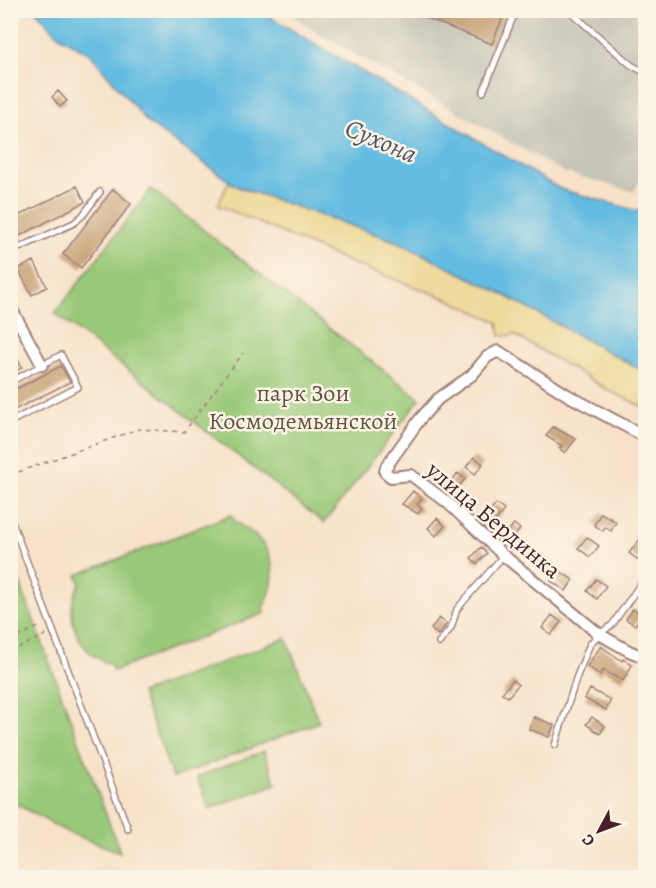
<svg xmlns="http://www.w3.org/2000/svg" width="656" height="888" font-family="Alegreya,serif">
<rect width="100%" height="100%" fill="#fcf5e5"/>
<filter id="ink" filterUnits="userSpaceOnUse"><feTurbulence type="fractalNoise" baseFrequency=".0167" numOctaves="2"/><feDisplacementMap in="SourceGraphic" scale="12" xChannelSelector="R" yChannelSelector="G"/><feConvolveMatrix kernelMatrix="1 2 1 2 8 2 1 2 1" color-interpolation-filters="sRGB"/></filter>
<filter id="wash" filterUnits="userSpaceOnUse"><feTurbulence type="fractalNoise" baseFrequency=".008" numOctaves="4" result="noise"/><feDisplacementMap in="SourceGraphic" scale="24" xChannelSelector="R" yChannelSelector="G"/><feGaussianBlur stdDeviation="1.35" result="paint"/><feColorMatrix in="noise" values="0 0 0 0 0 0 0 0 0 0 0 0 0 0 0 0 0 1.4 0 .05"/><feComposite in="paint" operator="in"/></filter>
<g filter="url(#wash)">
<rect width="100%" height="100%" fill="#f7e2c9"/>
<path fill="#c7c5b8" d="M 287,11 L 645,11 L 645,173 L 634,192 L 563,172 L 316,32 Z"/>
<path fill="#99c978" stroke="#727452" stroke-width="1.5" d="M 151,189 L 420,399 L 324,523 L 55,313 Z
M 231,515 C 236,525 244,526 252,533 C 277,552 278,582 263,608 L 265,613 L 113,671 L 110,664 C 76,652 62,615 80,583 L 77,575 Z
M 11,559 L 120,852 L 67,832 L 11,801 Z
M 286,638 L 319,722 L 173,778 L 141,693 Z
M 264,751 L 276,784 L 209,809 L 197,777 Z"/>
<path fill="#eeda9e" stroke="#9c7c64" stroke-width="1.5" d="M 229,181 L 236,186 L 398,242 L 497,291 L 645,372 L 645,408 L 610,391 L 515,335 L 500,336 L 498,322 L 448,299 L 351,263 L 218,205 Z"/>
<path fill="#64bce1" stroke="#576e86" stroke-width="1.5" d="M 36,11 L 260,11 L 560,189 L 645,213 L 645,372 L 497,291 L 398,242 L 236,186 L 148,123 L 90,54 L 59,36 Z"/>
<g id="blocks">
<path fill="#c49e72" d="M 494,10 L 504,14 L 492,44 L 408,11 Z
M 58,91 L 67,101 L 60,107 L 52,97 Z
M 77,186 L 85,202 L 10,241 L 10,220 Z
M 113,189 L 131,204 L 81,268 L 63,254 Z
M 34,261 L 47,287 L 32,295 L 18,269 Z
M 10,347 L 22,367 L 15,372 L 10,364 Z
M 61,366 L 70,382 L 10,412 L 10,392 Z
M 553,427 L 576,439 L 565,453 L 559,448 L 562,446 L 546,436 Z
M 474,457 L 483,464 L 475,474 L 466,467 Z
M 458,473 L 465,479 L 453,494 L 446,488 Z
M 413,491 L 422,499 L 417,504 L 422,509 L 418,514 L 402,504 Z
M 496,504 L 504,510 L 491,527 L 483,521 Z
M 601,513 L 616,522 L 611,531 L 605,527 L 603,531 L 594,525 Z
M 437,518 L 445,526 L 436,536 L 428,528 Z
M 514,524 L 520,529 L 508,545 L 501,540 Z
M 645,533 L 645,551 L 638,560 L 629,553 Z
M 587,537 L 599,546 L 590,557 L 578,548 Z
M 481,547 L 487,553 L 477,564 L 471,558 Z
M 558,570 L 573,580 L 566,591 L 551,581 Z
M 596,579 L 606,586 L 597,599 L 587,591 Z
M 633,609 L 642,615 L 635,625 L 626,619 Z
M 552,615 L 561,622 L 551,635 L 542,628 Z
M 439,618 L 447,624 L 438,635 L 431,629 Z
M 601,646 L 622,661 L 623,659 L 632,665 L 623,681 L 603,670 L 600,675 L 587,666 Z
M 513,680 L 518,685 L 508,697 L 502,693 Z
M 590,689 L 611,700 L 606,710 L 585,699 Z
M 534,717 L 554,725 L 549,737 L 529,729 Z
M 592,717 L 605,726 L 600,734 L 586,724 Z"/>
</g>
</g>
<g filter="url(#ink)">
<use href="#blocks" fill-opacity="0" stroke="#a0807a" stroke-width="1.5"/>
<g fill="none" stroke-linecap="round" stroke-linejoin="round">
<g stroke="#a0807a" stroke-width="8">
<path id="service" d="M 571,10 L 573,14 L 631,65 L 646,73
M 483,92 L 516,10
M 10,252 L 74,223 L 83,215 L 100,192
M 10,382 L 61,355 L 78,387 L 10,422
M 10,517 L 128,829
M 439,643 L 451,628 L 457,609 L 503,556
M 555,745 L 577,676 L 590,644 L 599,634 L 612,625 L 646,576"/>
</g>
<g stroke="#a0807a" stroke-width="14">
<path id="minor" d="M 10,306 L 42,365
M 646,437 L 569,396 L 498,351 L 487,357 L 472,375 L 438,399 L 420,419 L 386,467 L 385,472 L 391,477 L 411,475 L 448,503 L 503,555 L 599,634 L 629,651 L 646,658"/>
</g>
<path stroke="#a0807a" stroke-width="1.5" stroke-dasharray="4.5 4.5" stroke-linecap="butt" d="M 10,475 L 138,429 L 184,432 L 243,353
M 10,641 L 42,625
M 10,652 L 47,634"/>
<use href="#service" stroke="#fff" stroke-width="5"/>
<use href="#minor" stroke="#fff" stroke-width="10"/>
<g stroke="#4a1f2b" stroke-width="4.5">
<path id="rail" d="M 640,10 L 646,17"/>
</g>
<use href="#rail" stroke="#fcf5e5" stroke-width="2" stroke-dasharray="7" stroke-linecap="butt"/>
</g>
</g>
<g text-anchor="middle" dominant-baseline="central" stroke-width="5" stroke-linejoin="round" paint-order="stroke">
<g font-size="24" fill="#625242" stroke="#fcf5e5">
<text x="303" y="393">парк Зои<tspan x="303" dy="28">Космодемьянской</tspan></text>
</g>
<g font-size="24" fill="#4a1f2b" stroke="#fcf5e5">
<text transform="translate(494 520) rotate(40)">улица Бердинка</text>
</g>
<g font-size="26" font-style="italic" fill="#53566b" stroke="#fcf5e5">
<text transform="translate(381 141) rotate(23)">Сухона</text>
</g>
</g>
<rect width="656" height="888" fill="none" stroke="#fcf5e5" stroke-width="36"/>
<g transform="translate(599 831) rotate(229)" stroke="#fcf5e5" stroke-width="4.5" paint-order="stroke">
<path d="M0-4.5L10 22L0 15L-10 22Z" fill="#4a1f2b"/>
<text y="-9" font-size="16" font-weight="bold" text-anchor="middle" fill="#4a1f2b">С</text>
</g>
</svg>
